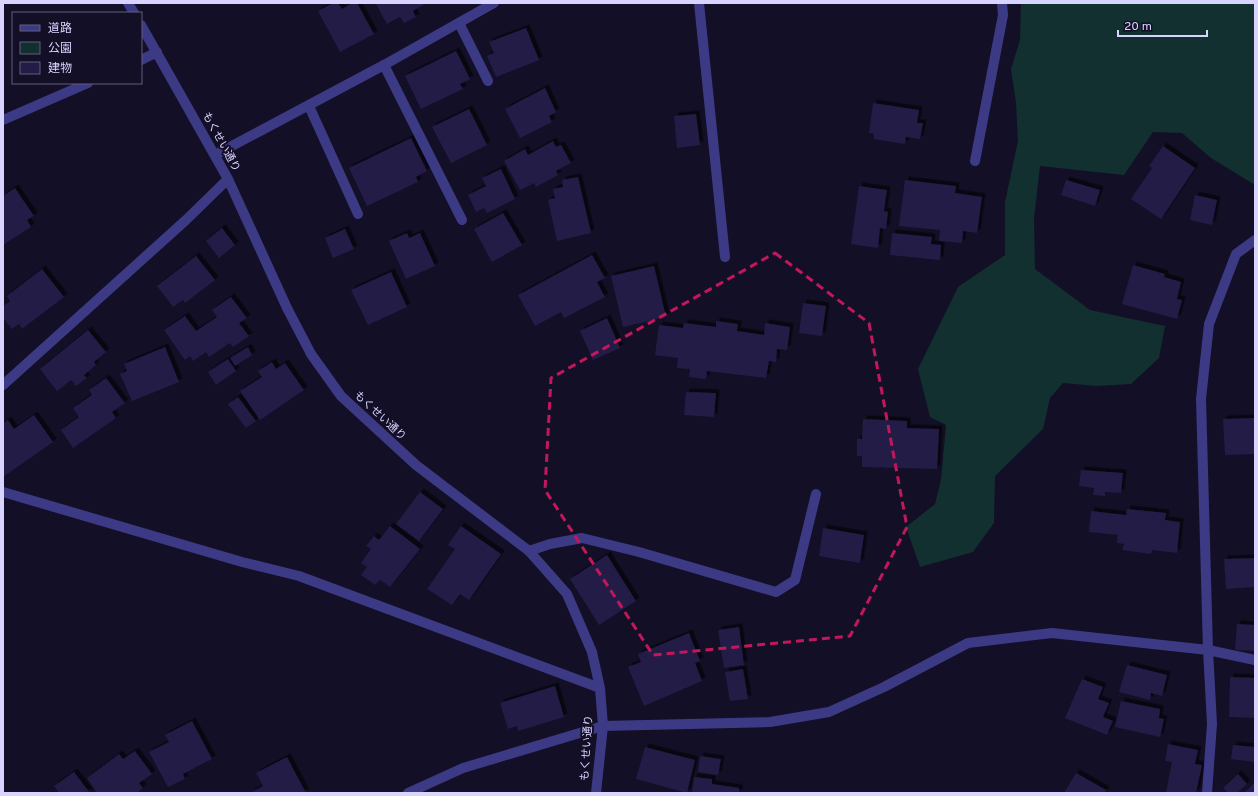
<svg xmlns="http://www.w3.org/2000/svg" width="1258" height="796" font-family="Overpass,'Noto Sans JP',sans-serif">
<defs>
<filter id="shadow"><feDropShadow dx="3.5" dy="-3.5" stdDeviation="0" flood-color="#0009"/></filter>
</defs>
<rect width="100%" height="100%" fill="#130f26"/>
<path fill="#12302f" d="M 1021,3 L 1255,3 L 1255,185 L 1211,158 L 1182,133 L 1153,132 L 1124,175 L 1040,166 L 1034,219 L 1035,269 L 1090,310 L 1165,326 L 1159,358 L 1131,384 L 1097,386 L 1063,383 L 1050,398 L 1043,429 L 995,476 L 994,523 L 973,552 L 920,567 L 906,527 L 935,504 L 941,480 L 946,425 L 930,417 L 918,369 L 958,287 L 1005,255 L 1005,202 L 1018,141 L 1016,103 L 1011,69 L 1020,40 Z"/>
<path fill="#241b47" filter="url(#shadow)" d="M 333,3 L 338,3 L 342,9 L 352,3 L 357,3 L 374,34 L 340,52 L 318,11 Z
M 378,3 L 424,3 L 425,4 L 413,11 L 416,17 L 404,23 L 400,17 L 387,24 L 376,4 Z
M 526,28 L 539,60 L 496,77 L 487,56 L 494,53 L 489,42 Z
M 456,51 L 470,79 L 460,84 L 463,89 L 421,109 L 405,76 Z
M 545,88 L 556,112 L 549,116 L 552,122 L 520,138 L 505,109 Z
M 873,103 L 919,110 L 917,123 L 923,123 L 920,139 L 906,137 L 905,144 L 874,139 L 874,134 L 869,133 Z
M 469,109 L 487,145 L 451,163 L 432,127 Z
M 696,114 L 700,145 L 677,148 L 674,116 Z
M 411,138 L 427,171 L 416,177 L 418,182 L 367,206 L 349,168 Z
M 553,141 L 556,147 L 561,145 L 571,163 L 556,171 L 558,175 L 536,187 L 534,183 L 520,190 L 504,161 L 525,149 L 528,155 Z
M 1163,146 L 1195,168 L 1161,219 L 1131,199 L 1152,168 L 1149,166 Z
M 501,169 L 515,199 L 487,213 L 484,208 L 476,212 L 468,195 L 486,186 L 482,178 Z
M 578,177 L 591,233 L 557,241 L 548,200 L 555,198 L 553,189 L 563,187 L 562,180 Z
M 905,180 L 956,186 L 955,193 L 982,197 L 977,233 L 963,231 L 962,243 L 939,241 L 940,230 L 899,226 Z
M 1066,180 L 1100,190 L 1095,206 L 1061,195 Z
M 859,186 L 887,190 L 884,211 L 888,212 L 886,229 L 880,228 L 878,248 L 851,244 Z
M 15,188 L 34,216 L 27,220 L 31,227 L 3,245 L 3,196 Z
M 1195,195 L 1217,200 L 1212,225 L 1190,220 Z
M 503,213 L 522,245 L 492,262 L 474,229 Z
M 222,228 L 235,245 L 219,258 L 206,241 Z
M 345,229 L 354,249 L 333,258 L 325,238 Z
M 407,233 L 409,238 L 420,233 L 435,266 L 406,279 L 389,241 Z
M 892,233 L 932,237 L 931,244 L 941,245 L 940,260 L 890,255 Z
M 592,255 L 605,278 L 597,282 L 605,297 L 564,318 L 561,312 L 535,326 L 518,295 Z
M 196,256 L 215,280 L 185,303 L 183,300 L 173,307 L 157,286 Z
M 1133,265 L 1165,274 L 1164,277 L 1181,282 L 1177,299 L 1182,300 L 1177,319 L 1122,304 Z
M 654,266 L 666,317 L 623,327 L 611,276 Z
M 42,269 L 64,297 L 22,329 L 19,324 L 12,329 L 3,318 L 3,306 L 10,301 L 7,296 Z
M 391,272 L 407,307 L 368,325 L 351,290 Z
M 231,297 L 247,318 L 239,323 L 249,336 L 233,347 L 230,343 L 209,357 L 206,352 L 193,361 L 190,356 L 185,360 L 164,330 L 185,316 L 196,331 L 217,317 L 212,310 Z
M 803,303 L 826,306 L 822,336 L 799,333 Z
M 607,318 L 620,348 L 593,360 L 580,331 Z
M 716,321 L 738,324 L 737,331 L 764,335 L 765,323 L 790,327 L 787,350 L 777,349 L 776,362 L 769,361 L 766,378 L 707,371 L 706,379 L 689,377 L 690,369 L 677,368 L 678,358 L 655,355 L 659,325 L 683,328 L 684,323 L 716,327 Z
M 88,330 L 106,352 L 94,362 L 96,365 L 84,375 L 87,378 L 76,386 L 71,380 L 57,391 L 40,369 Z
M 165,347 L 179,382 L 132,401 L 120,374 L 127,371 L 124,364 Z
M 248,347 L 252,355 L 235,366 L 230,358 Z
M 228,359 L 236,371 L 216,385 L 208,372 Z
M 272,362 L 276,369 L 285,363 L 304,390 L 260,420 L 240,391 L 262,377 L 258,371 Z
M 106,378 L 125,403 L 112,412 L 116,418 L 73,448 L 61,430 L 79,417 L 73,408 L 92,395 L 89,390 Z
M 686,392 L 716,393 L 714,417 L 684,415 Z
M 238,397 L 256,421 L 246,428 L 228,404 Z
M 34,415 L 53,442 L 3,477 L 3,424 L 8,420 L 14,429 Z
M 1255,418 L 1255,454 L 1225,455 L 1223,419 Z
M 863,419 L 907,421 L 907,428 L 939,429 L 937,469 L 862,467 L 862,456 L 857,456 L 857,439 L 862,439 Z
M 1081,470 L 1123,473 L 1121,493 L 1105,492 L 1105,496 L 1093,495 L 1094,488 L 1079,486 Z
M 420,492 L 443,509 L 419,541 L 396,524 Z
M 1127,509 L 1166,513 L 1165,520 L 1180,522 L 1177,553 L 1152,550 L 1151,554 L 1122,550 L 1124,544 L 1117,543 L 1118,535 L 1089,532 L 1091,511 L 1126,515 Z
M 390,526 L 420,549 L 390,587 L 380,580 L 375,585 L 361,575 L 367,567 L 361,563 L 371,549 L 366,546 L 374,536 L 379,540 Z
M 461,526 L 501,554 L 469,600 L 460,594 L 452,605 L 427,589 L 455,549 L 448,545 Z
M 823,528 L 864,535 L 860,563 L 819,556 Z
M 607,555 L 636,601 L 599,625 L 570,579 Z
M 1255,558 L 1255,587 L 1226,589 L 1224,559 Z
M 1237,624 L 1255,625 L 1255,651 L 1235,650 Z
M 739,627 L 744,665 L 724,668 L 718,630 Z
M 689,633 L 700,661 L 695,663 L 702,681 L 644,706 L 628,667 L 641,662 L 638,654 Z
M 1127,665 L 1167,675 L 1162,696 L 1151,693 L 1150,700 L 1119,692 Z
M 743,669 L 748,699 L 730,701 L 725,672 Z
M 1230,677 L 1255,678 L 1255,718 L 1229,717 Z
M 1082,679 L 1103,687 L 1098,699 L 1109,703 L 1103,717 L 1113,721 L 1107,735 L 1065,718 Z
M 555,686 L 564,717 L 518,731 L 517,726 L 508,729 L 500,703 Z
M 1121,701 L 1160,709 L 1159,718 L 1164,719 L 1160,737 L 1115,727 Z
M 192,721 L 212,759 L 183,774 L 185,779 L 168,787 L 149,752 L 169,742 L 165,735 Z
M 1168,744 L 1198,750 L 1195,764 L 1202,765 L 1196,793 L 1166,793 L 1172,762 L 1165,761 Z
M 1233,745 L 1255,747 L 1255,762 L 1231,759 Z
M 645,747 L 695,760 L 687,793 L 636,779 Z
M 135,751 L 152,774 L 139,783 L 143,788 L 137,793 L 97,793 L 87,778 L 119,754 L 123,759 Z
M 700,756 L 721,759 L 718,775 L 698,772 Z
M 287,757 L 306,793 L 250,793 L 263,786 L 256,773 Z
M 74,772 L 90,793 L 59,793 L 54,786 Z
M 1076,773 L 1106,790 L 1104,793 L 1064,793 Z
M 1238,774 L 1247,784 L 1237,793 L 1228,793 L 1223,788 Z
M 694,777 L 712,779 L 712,784 L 739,788 L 739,793 L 692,793 Z
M 1255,782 L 1255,793 L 1244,793 Z"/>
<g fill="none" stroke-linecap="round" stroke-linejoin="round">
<path stroke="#3d3a85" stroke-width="10" d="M 699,3 L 725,257
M 459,23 L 488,81
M 384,65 L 462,220
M 309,106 L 358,214
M 529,551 L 550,544 L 582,538 L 639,552 L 776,592 L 795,580 L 816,494"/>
<path stroke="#3d3a85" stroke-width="10" d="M 128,3 L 134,13
M 141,25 L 228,179 L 287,308 L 311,354 L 341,396 L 416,465 L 529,551 L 567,594 L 592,652 L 600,688 L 603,726 L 596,793
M 141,60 L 157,52
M 3,120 L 88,83
M 215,155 L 384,65 L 494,3
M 975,161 L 1003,15 L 1002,3
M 3,385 L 186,220 L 228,179
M 3,492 L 242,562 L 299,576 L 600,688
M 408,793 L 463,768 L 603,726 L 770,722 L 829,712 L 884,687 L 968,643 L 1052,633 L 1208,650 L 1255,660
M 1207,793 L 1212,724 L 1208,650 L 1201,399 L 1209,324 L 1236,254 L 1255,240"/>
</g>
<path fill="none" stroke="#c2185b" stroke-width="3" stroke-dasharray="8 5" stroke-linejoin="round" d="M 775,253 L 869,323 L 907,527 L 850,636 L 653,655 L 545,490 L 551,378 Z"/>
<g text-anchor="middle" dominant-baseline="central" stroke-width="4" stroke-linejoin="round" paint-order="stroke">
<g font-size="11" fill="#d9d4ff" stroke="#130f26">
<text transform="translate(221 142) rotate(61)">もくせい通り</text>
<text transform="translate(380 416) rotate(43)">もくせい通り</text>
<text transform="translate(587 748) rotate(-86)">もくせい通り</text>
</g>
</g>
<rect width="1258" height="796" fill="none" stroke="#d9d4ff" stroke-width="8"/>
<rect x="12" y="12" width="130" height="72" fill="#130f26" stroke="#625e7d"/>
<rect x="20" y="25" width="20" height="6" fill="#3d3a85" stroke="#625e7d"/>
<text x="48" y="32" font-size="12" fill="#d9d4ff">道路</text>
<rect x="20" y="42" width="20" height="12" fill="#12302f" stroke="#625e7d"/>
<text x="48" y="52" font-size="12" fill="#d9d4ff">公園</text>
<rect x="20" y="62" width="20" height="12" fill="#241b47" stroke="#625e7d"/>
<text x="48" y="72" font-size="12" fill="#d9d4ff">建物</text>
<path d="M1118 30v6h89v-6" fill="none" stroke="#d9d4ff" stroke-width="2"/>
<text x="1124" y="30" font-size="12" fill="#d9d4ff" stroke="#130f26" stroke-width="3" paint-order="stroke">20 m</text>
</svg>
